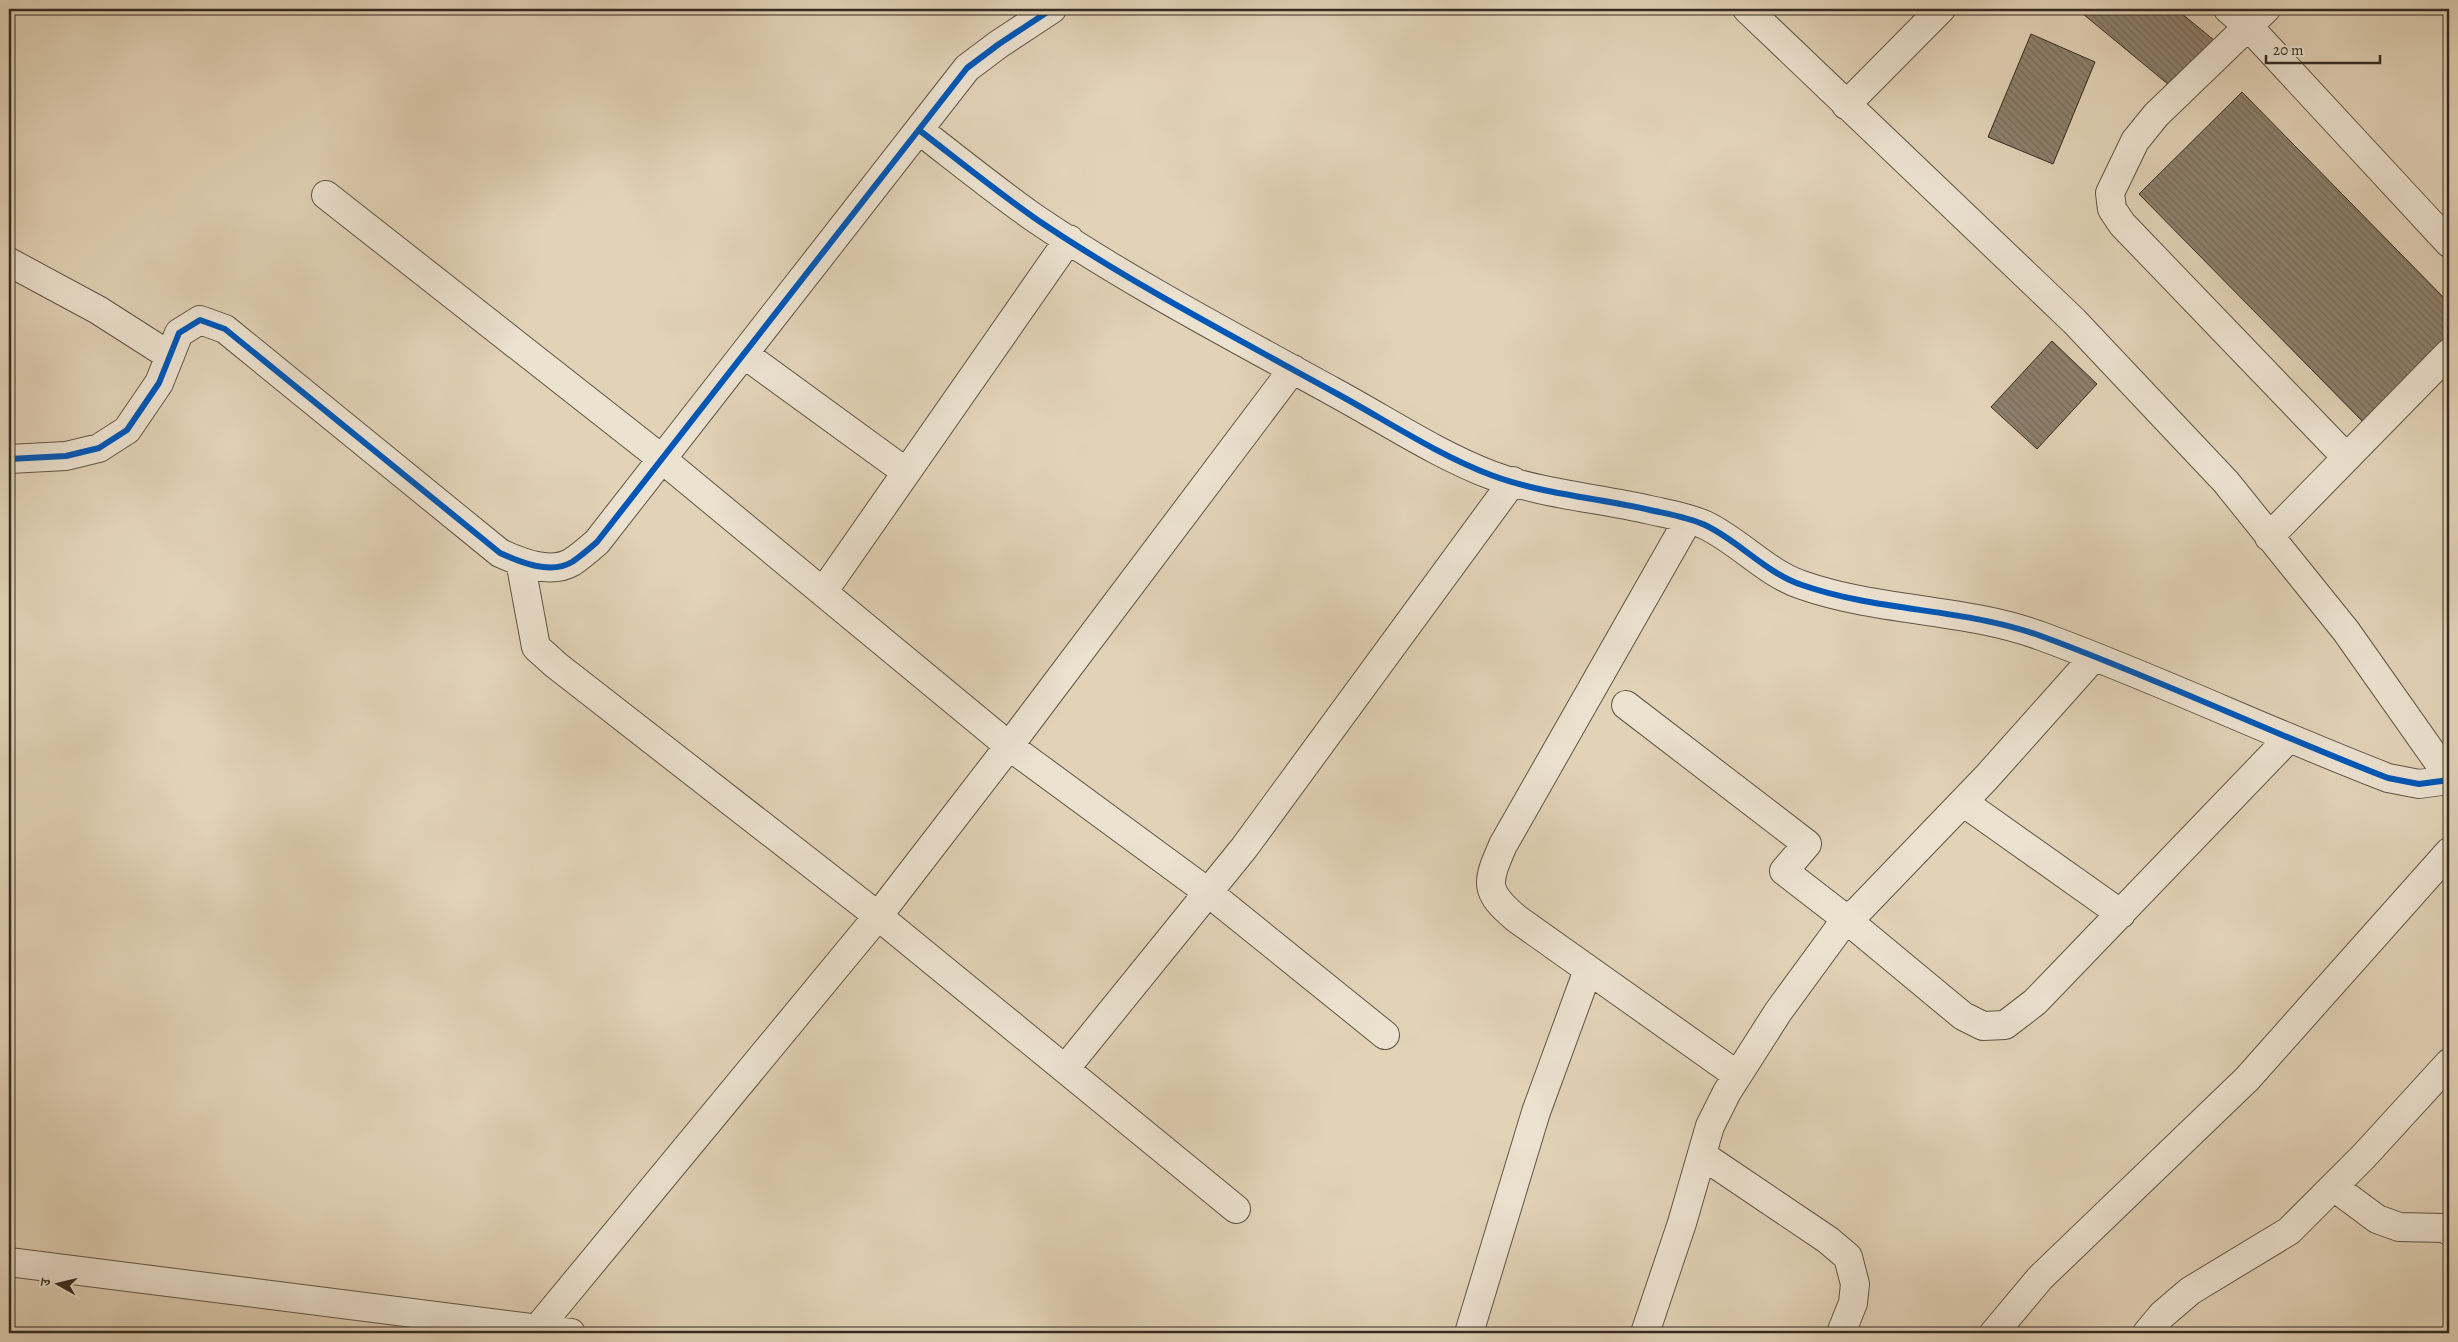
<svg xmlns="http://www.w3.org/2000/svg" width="2458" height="1342" font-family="Alegreya,'Noto Serif Devanagari',serif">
<defs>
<pattern id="building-back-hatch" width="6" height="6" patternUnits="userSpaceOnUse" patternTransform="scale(1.25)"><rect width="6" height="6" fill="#8e826f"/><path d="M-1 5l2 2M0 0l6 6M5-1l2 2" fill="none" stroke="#756b5b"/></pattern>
</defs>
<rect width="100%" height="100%" fill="#e2d3b7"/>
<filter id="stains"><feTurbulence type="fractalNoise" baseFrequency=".004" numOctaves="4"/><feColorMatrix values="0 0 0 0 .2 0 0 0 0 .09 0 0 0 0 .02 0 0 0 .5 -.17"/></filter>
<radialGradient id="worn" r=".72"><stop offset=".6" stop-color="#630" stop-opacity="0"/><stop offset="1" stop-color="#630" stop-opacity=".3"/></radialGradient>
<path fill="url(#building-back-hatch)" stroke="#342b22" d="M 1076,9 L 1089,9 L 1082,15 Z
M 2077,9 L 2176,9 L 2226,50 L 2186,99 Z
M 2031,34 L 2095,62 L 2053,164 L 1988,137 Z
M 2242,92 L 2449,303 L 2449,350 L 2370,429 L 2139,194 Z
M 2052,341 L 2097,384 L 2037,449 L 1991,407 Z"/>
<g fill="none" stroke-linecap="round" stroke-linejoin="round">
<g stroke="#605547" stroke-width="30">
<path id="minor" d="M 1747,9 L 2074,321 L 2226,482 L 2346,631 L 2449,777
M 2228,9 L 2248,26 L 2449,243
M 2266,9 L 2156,115 L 2135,141 L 2110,193 L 2112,209 L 2122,224 L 2346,457
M 1846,105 L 1941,9
M 919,130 C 958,160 996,191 1036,219 C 1129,282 1234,337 1332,391 C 1384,419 1436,454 1491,475 C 1541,494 1598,498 1650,510 C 1668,514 1688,517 1705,525 C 1739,541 1766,573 1802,585 C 1879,612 1964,608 2041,636 C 2158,679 2271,733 2388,778 L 2419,784 L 2449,780
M 326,195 L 662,459 L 1009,746 L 1209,893 L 1385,1035
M 9,262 L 98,310 L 170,356
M 744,354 L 906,472
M 9,459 L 66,456 L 99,448 L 127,430 L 159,383 L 179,333 L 200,320 L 225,329 L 500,553 C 520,562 550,575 572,562 C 581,556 589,549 597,542 L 967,68 L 999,44 L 1052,9
M 1688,520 L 1503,845 C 1486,884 1484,891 1517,919 L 1737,1075
M 2269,537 L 2449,353
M 520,561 L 536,647 L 556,665 L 878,916 L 1236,1209
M 823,592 L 1069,239
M 1626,705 L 1807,844 L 1784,871 L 1846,919 L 1963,1016 L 1983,1026 L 2005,1025 L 2035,1002 L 2289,738
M 1963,802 L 2121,914
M 1065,1069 L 1244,848 L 1513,481
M 1702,1155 L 1828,1240 L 1848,1257 L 1855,1284 L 1853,1303 L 1841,1333
M 2334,1187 L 2377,1219 L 2399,1227 L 2444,1228 L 2449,1231
M 9,1262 L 571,1333
M 537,1329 L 878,916 L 1009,746 L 1293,369
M 1469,1333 L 1536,1112 L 1588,970
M 1645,1333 L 1682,1223 L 1710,1126 L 1727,1092 L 1778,1012 L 1846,919 L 1858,911 L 1986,778 L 2094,657
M 1994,1333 L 2040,1278 L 2247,1079 L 2449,852
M 2147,1333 L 2162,1315 L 2190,1291 L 2289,1231 L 2364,1156 L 2449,1063"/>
</g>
<use href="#minor" stroke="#ece2d0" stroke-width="28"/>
<g stroke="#ece2d0" stroke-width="9">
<path id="cycleway" d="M 919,130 C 958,160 996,191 1036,219 C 1129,282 1234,337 1332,391 C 1384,419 1436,454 1491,475 C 1541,494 1598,498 1650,510 C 1668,514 1688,517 1705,525 C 1739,541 1766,573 1802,585 C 1879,612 1964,608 2041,636 C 2158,679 2271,733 2388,778 L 2419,784 L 2449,780
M 9,459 L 66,456 L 99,448 L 127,430 L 159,383 L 179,333 L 200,320 L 225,329 L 500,553 C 520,562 550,575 572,562 C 581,556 589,549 597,542 L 967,68 L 999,44 L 1052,9"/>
</g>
<use href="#cycleway" stroke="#0057b8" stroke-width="6"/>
</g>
<rect width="2458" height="1342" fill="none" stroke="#e2d3b7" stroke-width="30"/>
<rect x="10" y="10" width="2438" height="1322" fill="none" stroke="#342b22" stroke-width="2.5"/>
<rect x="15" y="15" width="2428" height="1312" fill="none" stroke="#342b22"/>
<g transform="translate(58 1284) rotate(278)" stroke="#ece2d0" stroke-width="4" paint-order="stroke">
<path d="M0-4L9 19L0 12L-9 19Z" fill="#342b22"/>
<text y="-8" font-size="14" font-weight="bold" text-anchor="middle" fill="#342b22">उ</text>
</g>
<path d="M2266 55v8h114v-8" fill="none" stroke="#342b22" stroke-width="2.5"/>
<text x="2273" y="55" font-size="15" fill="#342b22" stroke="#ece2d0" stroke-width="4" paint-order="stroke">20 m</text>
<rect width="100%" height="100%" filter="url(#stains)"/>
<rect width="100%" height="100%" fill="url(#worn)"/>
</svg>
